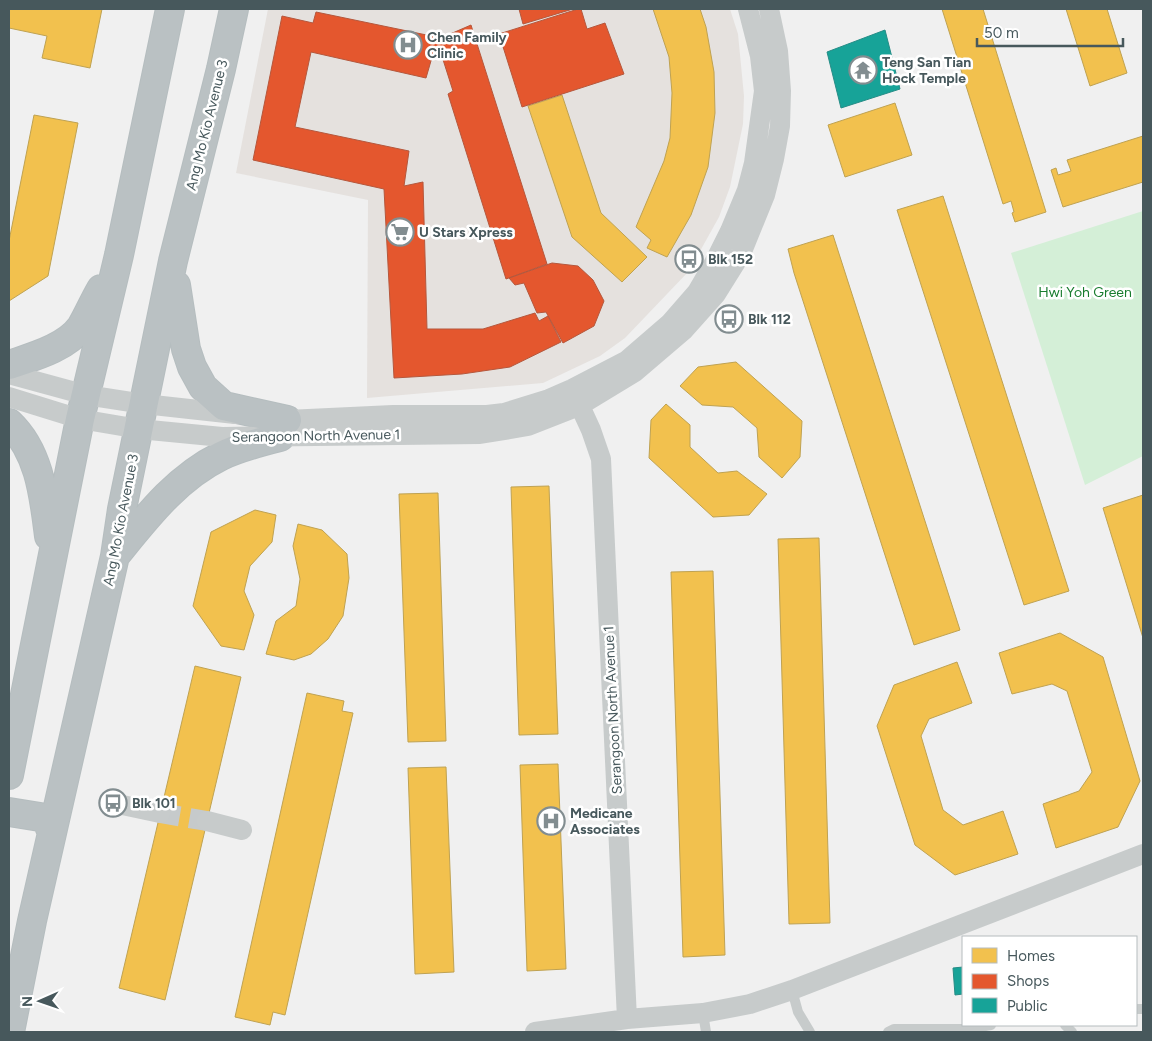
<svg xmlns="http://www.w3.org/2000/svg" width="1152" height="1041" font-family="Figtree,sans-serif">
<rect width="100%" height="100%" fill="#f0f0f0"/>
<path fill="#e5e1de" d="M 268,9 L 730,9 L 738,34 L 744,96 L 743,124 L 730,187 L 719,217 L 689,271 L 625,338 L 600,356 L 543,383 L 367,398 L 368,200 L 236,173 Z"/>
<path fill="#d4efd7" d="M 1143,211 L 1143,456 L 1085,485 L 1011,253 Z"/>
<path fill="#f2c14e" stroke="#bfa252" d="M 9,9 L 102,9 L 90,68 L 42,58 L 47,36 L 9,28 Z
M 653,9 L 700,9 L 706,27 L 714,72 L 715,113 L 708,167 L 691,215 L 667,257 L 647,248 L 651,240 L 636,227 L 664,161 L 670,138 L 672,93 L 669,57 Z
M 942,9 L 983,9 L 1046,212 L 1015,222 L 1012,213 L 1014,212 L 1011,201 L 1003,204 Z
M 1066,9 L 1107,9 L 1127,73 L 1090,86 Z
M 562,95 L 601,213 L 647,257 L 622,282 L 572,237 L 528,106 Z
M 895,103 L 912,155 L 845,177 L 828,125 Z
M 34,115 L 78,123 L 48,276 L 9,301 L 9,241 Z
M 1143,136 L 1143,182 L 1063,207 L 1051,170 L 1056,168 L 1058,175 L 1071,171 L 1067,160 Z
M 943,196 L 1069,591 L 1024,605 L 897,210 Z
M 833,235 L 960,630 L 914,645 L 794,273 L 788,249 Z
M 736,362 L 802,421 L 800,457 L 782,478 L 759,457 L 757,428 L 733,407 L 702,405 L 680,386 L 698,367 Z
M 666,404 L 690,425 L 690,447 L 718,473 L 737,471 L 767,494 L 749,515 L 713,517 L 649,458 L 651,420 Z
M 549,486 L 558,734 L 519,735 L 511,487 Z
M 438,493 L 446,741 L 408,742 L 399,494 Z
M 1143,495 L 1143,638 L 1103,508 Z
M 255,510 L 276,515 L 272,542 L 250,566 L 244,591 L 254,615 L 244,650 L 221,646 L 193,606 L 211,532 Z
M 298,524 L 322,530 L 347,554 L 349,578 L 343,616 L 328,639 L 311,654 L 294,660 L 266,654 L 276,621 L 296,606 L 300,579 L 293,546 Z
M 819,538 L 830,923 L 789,924 L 778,539 Z
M 713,571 L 725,955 L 683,957 L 671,572 Z
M 1060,633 L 1103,657 L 1140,781 L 1118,827 L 1056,848 L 1043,804 L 1079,791 L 1092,772 L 1067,691 L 1052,684 L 1012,694 L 999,653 Z
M 957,662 L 972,703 L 929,719 L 921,736 L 943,810 L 963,825 L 1003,811 L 1018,854 L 955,875 L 915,845 L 877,726 L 894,685 Z
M 195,666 L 241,677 L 165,1000 L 119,988 Z
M 307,693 L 344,701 L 342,711 L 353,713 L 285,1015 L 273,1012 L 270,1025 L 235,1017 Z
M 558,764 L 566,969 L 527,971 L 520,765 Z
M 446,767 L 454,972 L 415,974 L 408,768 Z"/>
<path fill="#e4572e" stroke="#b5573c" d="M 519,9 L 573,9 L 523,24 Z
M 578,9 L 581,9 L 587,29 L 605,23 L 624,74 L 522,107 L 499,34 Z
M 316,12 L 441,38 L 471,25 L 547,264 L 506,279 L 448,94 L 453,91 L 439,47 L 435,47 L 426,78 L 311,52 L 295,127 L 409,151 L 404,186 L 423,182 L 427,329 L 483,329 L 535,313 L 539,321 L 548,316 L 561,342 L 510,367 L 462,374 L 394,378 L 384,189 L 253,160 L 282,16 L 313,23 Z
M 552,263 L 578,266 L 593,280 L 604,301 L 594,326 L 563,343 L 546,312 L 537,313 L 524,283 L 515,285 L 509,278 Z"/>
<path fill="#17a398" stroke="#258c86" d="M 885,30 L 900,89 L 841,108 L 827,52 Z
M 963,967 L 963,994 L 955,995 L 953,968 Z"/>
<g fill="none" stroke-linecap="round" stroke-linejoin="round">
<path stroke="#c6cacb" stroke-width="20" stroke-dasharray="20 10" stroke-linecap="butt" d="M 160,813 L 207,821"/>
<g stroke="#b5bdbf" stroke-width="30">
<path id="highway" d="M 176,285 L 186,349 L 192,367 L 203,387 L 224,406 L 287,420
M 9,365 C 32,357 66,348 81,327 C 88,315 94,301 101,289
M 9,423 C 40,452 44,497 49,536
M 115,556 C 146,518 176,478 221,456 C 240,447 260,442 280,437
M 9,775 L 80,419 L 119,255 L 170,9
M 9,812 L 40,817 L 47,821 L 52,833
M 10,1032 L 32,921 L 115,556 L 122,509 L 173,261 L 221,69 L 234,9"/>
</g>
<path stroke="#c7cbcb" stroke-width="10" d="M 792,990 L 798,1012 L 810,1032
M 1136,1009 L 1143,1009
M 703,1013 L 706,1032
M 1065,1025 L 1072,1032
M 888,1032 L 894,1029 L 968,1029 L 991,1025"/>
<path stroke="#c7cbcb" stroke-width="20" d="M 9,374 L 86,395 L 144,404 L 235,414
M 574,393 L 591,430 L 601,459 L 627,1019
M 9,397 L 80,419 L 139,429 L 222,437 L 480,434 L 528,426 L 579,406 L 635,372 L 683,331 L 716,294 L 741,254 L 765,195 L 774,159 L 780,126 L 781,91 L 778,51 L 769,9
M 274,419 L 287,420 L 393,415 L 487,415 L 504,413 L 549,399 L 572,389 L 626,361 L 670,323 L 697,292 L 714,263 L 730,231 L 747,190 L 754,163 L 764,91 L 760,56 L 748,9
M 113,803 L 160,813
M 207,821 L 242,830
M 535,1032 L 627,1019 L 703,1013 L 750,1004 L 792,990 L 1143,854"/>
<use href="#highway" stroke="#bac1c3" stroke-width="28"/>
</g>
<defs>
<g id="hospital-ring" transform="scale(1.4375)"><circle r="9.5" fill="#fff" stroke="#828d90" stroke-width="1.5"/><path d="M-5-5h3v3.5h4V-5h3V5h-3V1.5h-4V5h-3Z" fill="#828d90"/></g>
<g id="temple-ring" transform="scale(1.4375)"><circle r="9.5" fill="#fff" stroke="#828d90" stroke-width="1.5"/><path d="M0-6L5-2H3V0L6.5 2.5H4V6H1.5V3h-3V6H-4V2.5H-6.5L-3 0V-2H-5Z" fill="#828d90"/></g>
<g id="supermarket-ring" transform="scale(1.4375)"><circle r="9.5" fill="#fff" stroke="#828d90" stroke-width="1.5"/><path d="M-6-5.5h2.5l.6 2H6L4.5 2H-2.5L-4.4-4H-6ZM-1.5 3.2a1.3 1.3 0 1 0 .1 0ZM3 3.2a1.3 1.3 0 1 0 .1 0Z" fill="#828d90"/></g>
<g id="bus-ring" transform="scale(1.4375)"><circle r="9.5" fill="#fff" stroke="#828d90" stroke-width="1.5"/><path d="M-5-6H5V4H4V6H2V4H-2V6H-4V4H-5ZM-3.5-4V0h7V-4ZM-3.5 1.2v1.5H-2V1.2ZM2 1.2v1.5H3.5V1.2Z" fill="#828d90"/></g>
</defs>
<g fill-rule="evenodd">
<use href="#hospital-ring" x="408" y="45"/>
<use href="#temple-ring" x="863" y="70"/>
<use href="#supermarket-ring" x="400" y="232"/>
<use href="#bus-ring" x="689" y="259"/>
<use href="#bus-ring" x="729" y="319"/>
<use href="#bus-ring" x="113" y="803"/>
<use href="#hospital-ring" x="551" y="821"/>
</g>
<g text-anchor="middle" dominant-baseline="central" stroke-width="5" stroke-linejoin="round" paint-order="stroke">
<g font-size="14" font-weight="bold" fill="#47585c" stroke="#fff" text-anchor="start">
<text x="427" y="37">Chen Family<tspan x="427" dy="16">Clinic</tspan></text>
<text x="882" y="62">Teng San Tian<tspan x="882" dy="16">Hock Temple</tspan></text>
<text x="419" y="232">U Stars Xpress</text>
<text x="708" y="259">Blk 152</text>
<text x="748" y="319">Blk 112</text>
<text x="132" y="803">Blk 101</text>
<text x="570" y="813">Medicane<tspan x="570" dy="16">Associates</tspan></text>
</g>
<g font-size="14" fill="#47585c" stroke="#fff">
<text transform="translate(207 125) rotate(-76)">Ang Mo Kio Avenue 3</text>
<text transform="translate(316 436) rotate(-1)">Serangoon North Avenue 1</text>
<text transform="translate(121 520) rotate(-79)">Ang Mo Kio Avenue 3</text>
<text transform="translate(613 710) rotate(-93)">Serangoon North Avenue 1</text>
</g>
<g font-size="14" fill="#187c2e" stroke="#fff">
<text x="1085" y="292">Hwi Yoh Green</text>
</g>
</g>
<rect width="1152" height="1041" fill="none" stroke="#47585c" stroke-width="20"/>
<rect x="962" y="936" width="175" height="90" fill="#ffffff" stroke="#b5bcbe"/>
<rect x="972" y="948" width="25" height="15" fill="#f2c14e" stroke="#b5bcbe"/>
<text x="1007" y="961" font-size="15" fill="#47585c">Homes</text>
<rect x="972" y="974" width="25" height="15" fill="#e4572e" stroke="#b5bcbe"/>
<text x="1007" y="986" font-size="15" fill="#47585c">Shops</text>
<rect x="972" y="998" width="25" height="15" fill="#17a398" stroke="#b5bcbe"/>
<text x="1007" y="1011" font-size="15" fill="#47585c">Public</text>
<g transform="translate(40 1001) rotate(268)" stroke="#ffffff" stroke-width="4" paint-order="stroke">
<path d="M0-4L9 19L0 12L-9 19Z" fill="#47585c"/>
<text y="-8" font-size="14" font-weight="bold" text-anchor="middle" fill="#47585c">N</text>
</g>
<path d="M977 38v8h146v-8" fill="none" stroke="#47585c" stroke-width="2.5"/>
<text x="984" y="38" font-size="15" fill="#47585c" stroke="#ffffff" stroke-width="4" paint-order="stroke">50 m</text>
</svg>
